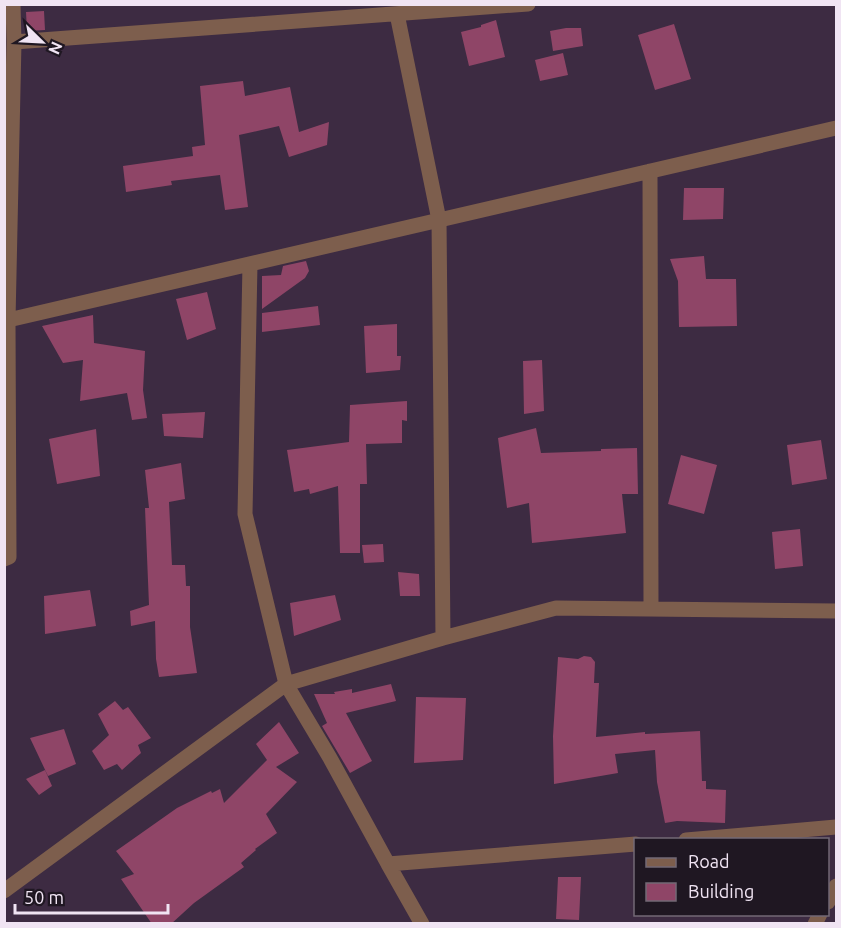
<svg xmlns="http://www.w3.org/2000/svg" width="841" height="928" font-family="Ubuntu,sans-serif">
<rect width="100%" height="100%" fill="#3d2b42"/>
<path fill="#8f4567" d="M 44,11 L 45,30 L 27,31 L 26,12 Z
M 496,20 L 505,57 L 469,66 L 461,32 L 481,27 L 481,25 Z
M 674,24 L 691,79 L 655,90 L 638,35 Z
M 566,28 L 581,28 L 583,46 L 553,51 L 550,31 Z
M 563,53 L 568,75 L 540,81 L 535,60 Z
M 243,81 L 245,96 L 290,87 L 299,132 L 329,122 L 327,145 L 289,157 L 279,126 L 239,135 L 248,207 L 225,210 L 220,175 L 171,181 L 172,185 L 126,192 L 123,166 L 193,156 L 192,147 L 205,145 L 200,86 Z
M 684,188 L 724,188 L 723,219 L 683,220 Z
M 704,256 L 706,279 L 736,279 L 737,326 L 679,327 L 678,281 L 670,259 Z
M 306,261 L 309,271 L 305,278 L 262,309 L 262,276 L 281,275 L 283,266 Z
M 207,292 L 216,329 L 187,340 L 176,299 Z
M 318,306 L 320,325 L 262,332 L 262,313 Z
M 93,315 L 94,343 L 145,351 L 143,390 L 147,418 L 132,420 L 127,393 L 80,401 L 83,360 L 63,363 L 42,326 Z
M 397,324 L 397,356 L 401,356 L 400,370 L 366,373 L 364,326 Z
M 542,360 L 544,411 L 524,414 L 523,361 Z
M 407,401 L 407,421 L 402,420 L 402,443 L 366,444 L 367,484 L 360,484 L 360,553 L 340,553 L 338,486 L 310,494 L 309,489 L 294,492 L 287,450 L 349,442 L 350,405 Z
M 205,412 L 203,438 L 164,436 L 162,414 Z
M 536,428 L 541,453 L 601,451 L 601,449 L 637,448 L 638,494 L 622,494 L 626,533 L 532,543 L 529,503 L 507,508 L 498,438 Z
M 96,429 L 100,476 L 57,484 L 49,439 Z
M 821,440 L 827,479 L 792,485 L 787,445 Z
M 681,455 L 717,465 L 704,514 L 668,504 Z
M 181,463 L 185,499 L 169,502 L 172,565 L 185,565 L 186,586 L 190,586 L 190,627 L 197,673 L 159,677 L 156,659 L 155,621 L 131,626 L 130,611 L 149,605 L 145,508 L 149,508 L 145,470 Z
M 800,529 L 803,566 L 775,569 L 772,532 Z
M 383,544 L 384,562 L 364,563 L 362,545 Z
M 398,572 L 419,574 L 420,596 L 400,596 Z
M 90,590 L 96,626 L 45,634 L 44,596 Z
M 335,595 L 341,620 L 294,636 L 290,603 Z
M 584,656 L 591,657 L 595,662 L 594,683 L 599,683 L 596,737 L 645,732 L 645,734 L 700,731 L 702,781 L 706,781 L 706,789 L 726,790 L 725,823 L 677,821 L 665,823 L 657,782 L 655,750 L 615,754 L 618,773 L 554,784 L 553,736 L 558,657 L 578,659 Z
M 391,684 L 396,701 L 346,713 L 372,761 L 350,773 L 322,726 L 327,723 L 314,694 L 335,694 L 334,692 L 352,689 L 352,693 Z
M 416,697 L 466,698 L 463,760 L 414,763 Z
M 115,701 L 123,710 L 128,707 L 151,738 L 138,745 L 141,753 L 122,770 L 117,764 L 104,770 L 92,751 L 109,735 L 98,714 Z
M 279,722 L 299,753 L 276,767 L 297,782 L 266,814 L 277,833 L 255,849 L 256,850 L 241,863 L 244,867 L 194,903 L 171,924 L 152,924 L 121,879 L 134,874 L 116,851 L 177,808 L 211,791 L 212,793 L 220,789 L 224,803 L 267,760 L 256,744 Z
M 64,729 L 76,764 L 48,776 L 30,738 Z
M 45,770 L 52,786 L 39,795 L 26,779 Z
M 558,877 L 581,877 L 579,920 L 556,919 Z"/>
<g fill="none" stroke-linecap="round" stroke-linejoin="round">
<path stroke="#7d5e4d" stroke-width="15" d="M 13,4 L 14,42
M 397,14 L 439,220 L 443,638
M 650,171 L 651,609
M 250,264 L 245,514 L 286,684 L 330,758 L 388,864 L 636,844
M 4,321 L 836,128
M 4,559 L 9,557 L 8,320 L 14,42 L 528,4
M 686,840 L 836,827
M 388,864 L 422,924
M 4,891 L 286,684 L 443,638 L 556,608 L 836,611
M 828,902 L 836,886
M 815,924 L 820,914"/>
</g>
<rect width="841" height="928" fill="none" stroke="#f0e4f3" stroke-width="12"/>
<rect x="634" y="838" width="195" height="78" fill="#1f1722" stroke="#736976" stroke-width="1.5"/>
<rect x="646" y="858" width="30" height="9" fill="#7d5e4d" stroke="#736976" stroke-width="1.5"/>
<text x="688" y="868" font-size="18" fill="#f0e4f3">Road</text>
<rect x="646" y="883" width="30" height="18" fill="#8f4567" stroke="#736976" stroke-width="1.5"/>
<text x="688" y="898" font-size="18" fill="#f0e4f3">Building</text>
<g transform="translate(42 42) rotate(114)" stroke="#1f1722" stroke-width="4.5" paint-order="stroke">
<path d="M0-4.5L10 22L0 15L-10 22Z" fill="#f0e4f3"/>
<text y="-9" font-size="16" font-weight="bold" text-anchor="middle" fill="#f0e4f3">N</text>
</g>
<path d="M15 904v9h153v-9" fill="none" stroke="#f0e4f3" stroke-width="3"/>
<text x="24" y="904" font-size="18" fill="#f0e4f3" stroke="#1f1722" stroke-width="4.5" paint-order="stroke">50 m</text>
</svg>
